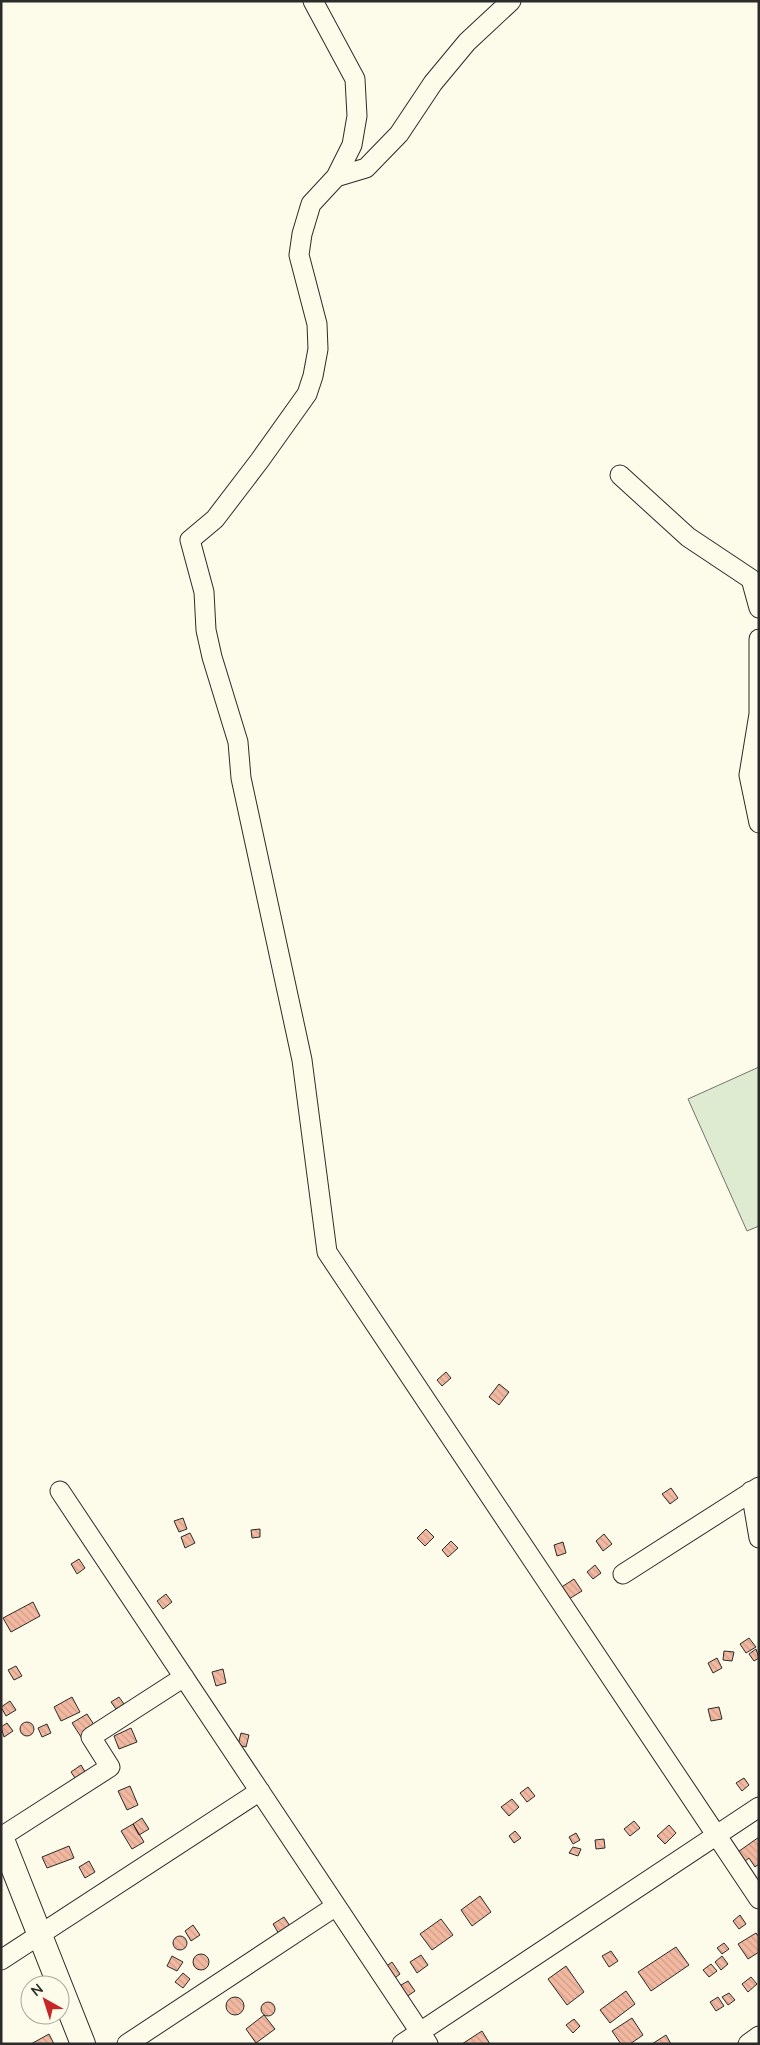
<svg xmlns="http://www.w3.org/2000/svg" width="760" height="2045" font-family="'Nunito Sans',sans-serif">
<defs>
<pattern id="building-back-hatch" width="6" height="6" patternUnits="userSpaceOnUse" patternTransform="scale(1.25)"><rect width="6" height="6" fill="#f2b8a0"/><path d="M-1 5l2 2M0 0l6 6M5-1l2 2" fill="none" stroke="#d09e8a"/></pattern>
</defs>
<rect width="100%" height="100%" fill="#fdfbea"/>
<path fill="#deebd1" stroke="#74746e" d="M 759,1067 L 759,1226 L 747,1231 L 688,1099 Z"/>
<path fill="url(#building-back-hatch)" stroke="#2b2b2b" d="M 446,1372 L 451,1378 L 442,1386 L 437,1380 Z
M 499,1384 L 509,1392 L 499,1405 L 489,1397 Z
M 671,1488 L 678,1498 L 670,1504 L 662,1494 Z
M 183,1518 L 187,1529 L 179,1532 L 174,1521 Z
M 260,1529 L 260,1537 L 252,1538 L 251,1530 Z
M 426,1529 L 434,1537 L 425,1546 L 417,1538 Z
M 190,1533 L 195,1543 L 185,1548 L 181,1537 Z
M 604,1534 L 612,1544 L 603,1551 L 596,1541 Z
M 451,1541 L 458,1548 L 448,1557 L 442,1550 Z
M 563,1542 L 566,1553 L 557,1556 L 554,1545 Z
M 79,1559 L 85,1568 L 77,1574 L 71,1564 Z
M 595,1565 L 601,1573 L 593,1579 L 587,1572 Z
M 574,1579 L 582,1591 L 564,1602 L 557,1590 Z
M 166,1594 L 172,1602 L 163,1609 L 157,1601 Z
M 33,1602 L 40,1616 L 11,1632 L 3,1618 Z
M 749,1638 L 756,1647 L 746,1653 L 740,1644 Z
M 756,1649 L 759,1658 L 754,1661 L 749,1654 Z
M 724,1651 L 734,1652 L 732,1661 L 723,1660 Z
M 717,1658 L 722,1668 L 713,1673 L 708,1663 Z
M 16,1666 L 22,1676 L 14,1680 L 8,1670 Z
M 223,1669 L 226,1683 L 216,1686 L 212,1672 Z
M 72,1697 L 80,1712 L 61,1721 L 54,1707 Z
M 119,1697 L 124,1704 L 116,1709 L 111,1702 Z
M 10,1701 L 16,1710 L 6,1716 L 1,1707 Z
M 719,1707 L 722,1719 L 711,1721 L 708,1709 Z
M 87,1714 L 98,1731 L 83,1740 L 72,1723 Z
M20 1729a7 7 0 1 1 14 0a7 7 0 1 1-14 0Z
M 7,1723 L 13,1731 L 4,1737 L 1,1727 Z
M 47,1724 L 51,1733 L 42,1737 L 38,1728 Z
M 131,1728 L 137,1742 L 119,1749 L 114,1736 Z
M 241,1733 L 249,1735 L 246,1747 L 238,1745 Z
M 81,1765 L 87,1775 L 77,1781 L 71,1772 Z
M 744,1778 L 749,1785 L 742,1791 L 736,1783 Z
M 130,1786 L 138,1805 L 127,1810 L 118,1791 Z
M 528,1787 L 535,1796 L 527,1802 L 520,1793 Z
M 512,1799 L 519,1807 L 509,1816 L 501,1807 Z
M 142,1818 L 149,1829 L 139,1835 L 133,1824 Z
M 634,1821 L 640,1828 L 630,1836 L 624,1829 Z
M 133,1824 L 144,1842 L 132,1849 L 121,1831 Z
M 669,1825 L 676,1833 L 665,1844 L 657,1836 Z
M 515,1831 L 521,1838 L 514,1843 L 509,1836 Z
M 576,1833 L 580,1840 L 573,1844 L 569,1837 Z
M 759,1837 L 759,1864 L 755,1867 L 749,1858 L 741,1864 L 735,1854 Z
M 604,1839 L 605,1848 L 596,1849 L 595,1840 Z
M 69,1846 L 74,1858 L 47,1868 L 42,1857 Z
M 573,1847 L 581,1849 L 578,1856 L 569,1853 Z
M 89,1861 L 95,1872 L 85,1878 L 79,1867 Z
M 480,1896 L 491,1912 L 472,1926 L 461,1910 Z
M 740,1915 L 746,1924 L 739,1929 L 733,1921 Z
M 284,1917 L 290,1926 L 279,1934 L 273,1924 Z
M 441,1919 L 453,1935 L 432,1950 L 420,1934 Z
M 193,1925 L 200,1935 L 191,1941 L 185,1931 Z
M 756,1933 L 759,1937 L 759,1952 L 748,1959 L 738,1944 Z
M173 1943a7 7 0 1 1 14 0a7 7 0 1 1-14 0Z
M 724,1943 L 729,1949 L 722,1954 L 717,1948 Z
M 676,1947 L 689,1965 L 651,1991 L 638,1972 Z
M 611,1951 L 618,1961 L 609,1967 L 602,1956 Z
M193 1962a8 8 0 1 1 16 0a8 8 0 1 1-16 0Z
M 421,1955 L 428,1965 L 417,1973 L 410,1962 Z
M 172,1956 L 183,1962 L 177,1971 L 167,1966 Z
M 722,1956 L 728,1964 L 721,1970 L 715,1962 Z
M 392,1962 L 400,1974 L 392,1980 L 384,1968 Z
M 711,1964 L 717,1971 L 709,1977 L 703,1970 Z
M 566,1966 L 584,1992 L 567,2005 L 548,1979 Z
M 183,1973 L 190,1979 L 183,1988 L 175,1982 Z
M 751,1977 L 757,1984 L 748,1992 L 742,1984 Z
M 408,1981 L 415,1991 L 403,1999 L 396,1988 Z
M 626,1991 L 635,2004 L 610,2023 L 600,2010 Z
M 729,1993 L 735,2000 L 728,2005 L 722,1997 Z
M226 2006a9 9 0 1 1 18 0a9 9 0 1 1-18 0Z
M 718,1997 L 724,2006 L 716,2011 L 710,2002 Z
M261 2009a7 7 0 1 1 14 0a7 7 0 1 1-14 0Z
M 264,2015 L 275,2029 L 256,2043 L 246,2029 Z
M 632,2018 L 643,2035 L 630,2044 L 621,2044 L 612,2031 Z
M 574,2019 L 580,2026 L 573,2033 L 566,2025 Z
M 482,2031 L 490,2044 L 462,2044 Z
M 49,2034 L 54,2044 L 31,2044 Z
M 666,2035 L 671,2044 L 652,2044 Z"/>
<g fill="none" stroke-linecap="round" stroke-linejoin="round">
<g stroke="#2b2b2b" stroke-width="21">
<path id="minor" d="M 313,1 L 355,79 L 357,116 L 352,145 L 336,177 L 311,204 L 302,234 L 299,255 L 317,324 L 318,349 L 313,376 L 307,394 L 260,460 L 215,519 L 190,540 L 204,592 L 206,630 L 212,657 L 238,742 L 241,778 L 302,1060 L 327,1252 L 759,1899
M 336,177 L 366,168 L 399,134 L 433,83 L 467,42 L 511,1
M 620,475 L 688,537 L 751,579 L 759,608
M 759,639 L 759,714 L 749,775 L 759,823
M 60,1491 L 428,2044
M 751,1491 L 759,1538
M 623,1574 L 759,1487
M 1,1837 L 110,1767 L 91,1737 L 184,1677
M 1,1960 L 260,1791
M 127,2044 L 336,1906
M 402,2044 L 759,1807
M 748,2044 L 759,2036"/>
</g>
<g stroke="#2b2b2b" stroke-width="26">
<path id="major" d="M 1,1837 L 83,2044"/>
</g>
<use href="#minor" stroke="#fdfbea" stroke-width="19"/>
<use href="#major" stroke="#fdfbea" stroke-width="24"/>
</g>
<rect width="760" height="2045" fill="none" stroke="#2b2b2b" stroke-width="5"/>
<g transform="translate(45 2000) rotate(321)"><circle r="24" fill="#fdfbea" stroke="#a9a89e"/>
<path d="M0-4L9 19L0 12L-9 19Z" fill="#c62828"/>
<text y="-8" font-size="14" font-weight="bold" text-anchor="middle" fill="#2b2b2b">N</text>
</g>
</svg>
